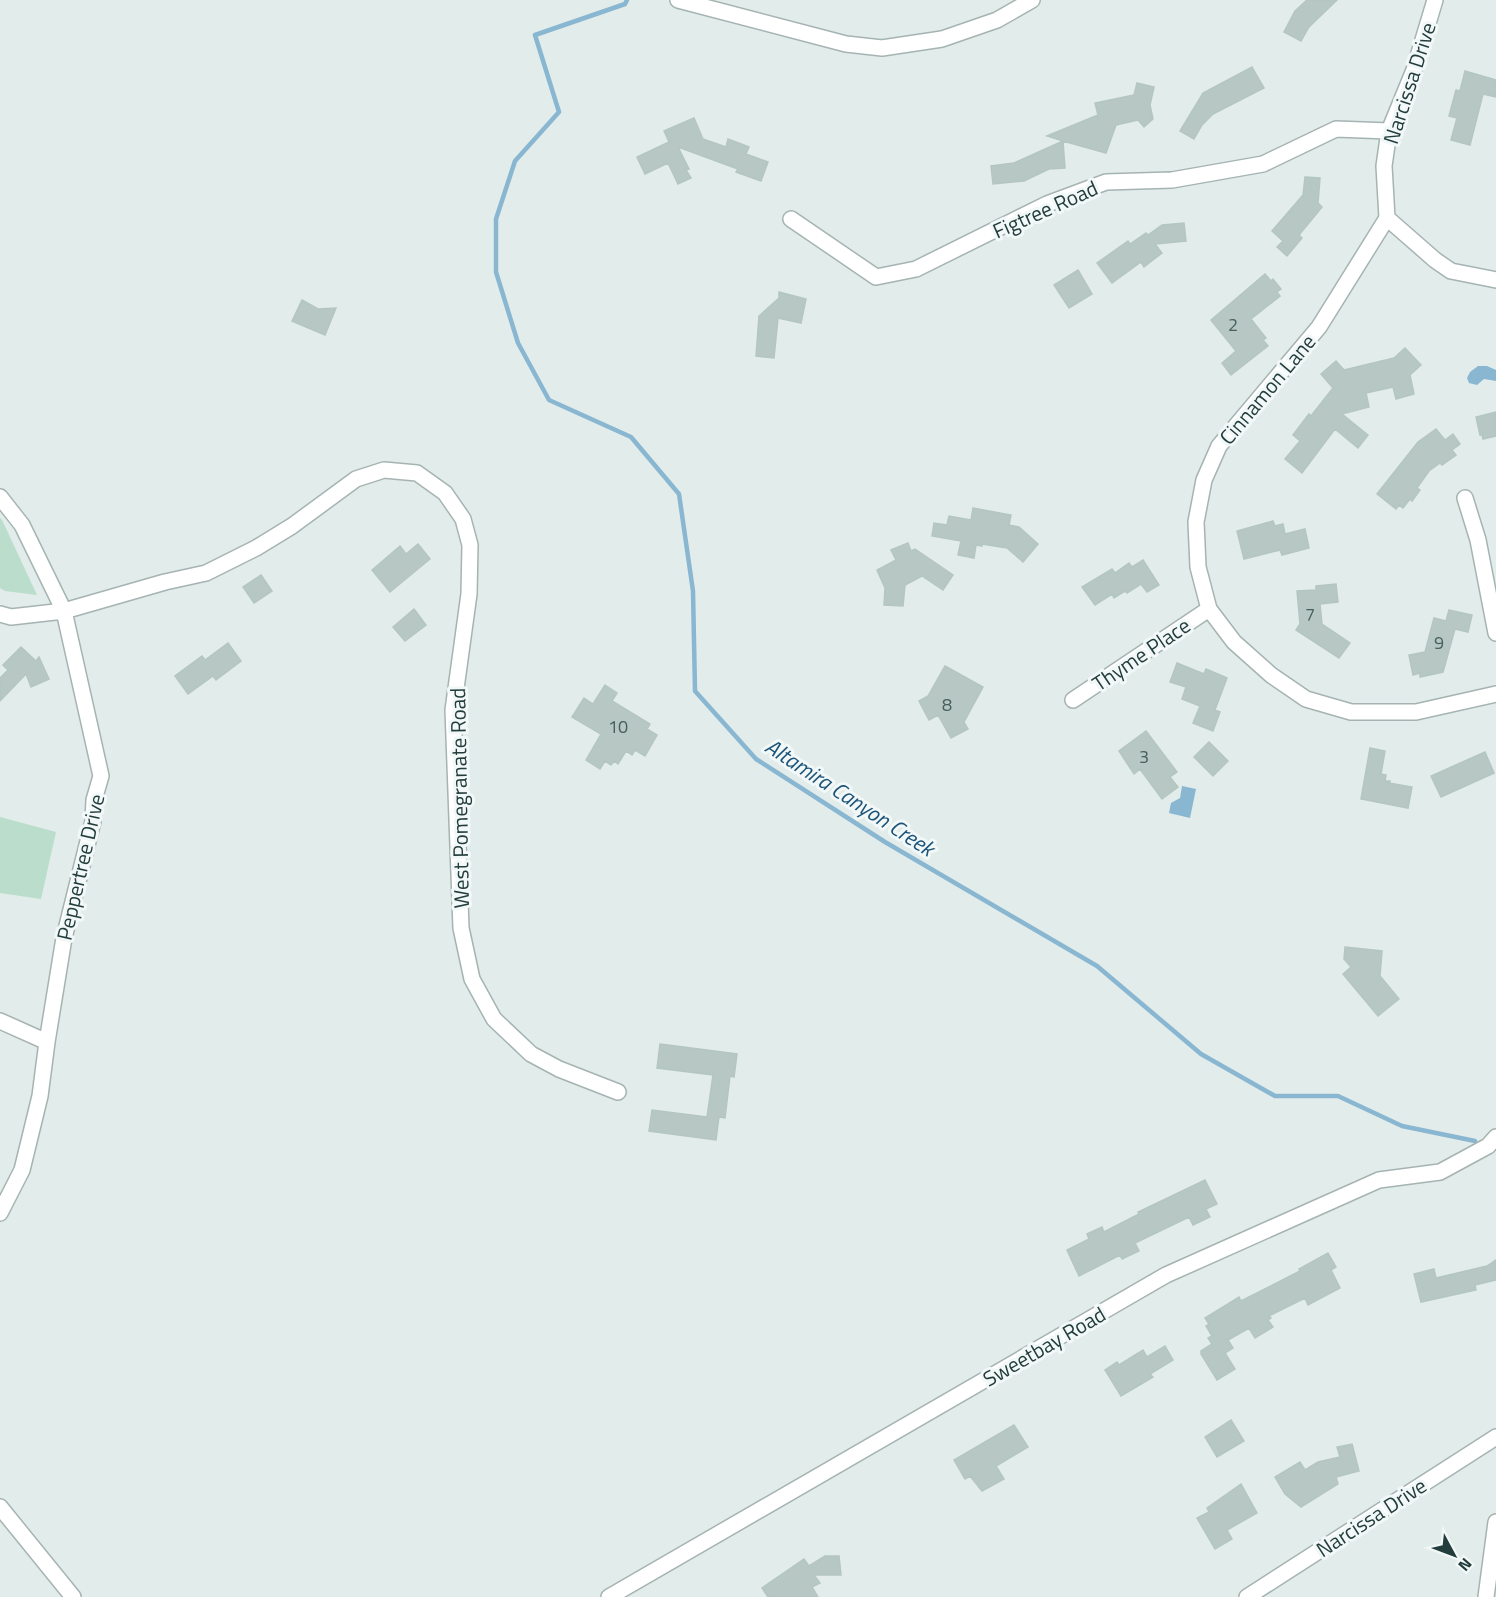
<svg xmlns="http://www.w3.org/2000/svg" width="1496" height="1597" font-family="'Titillium Web',sans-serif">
<rect width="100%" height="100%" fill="#e2ecea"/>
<path fill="#baddcc" d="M 0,518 L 2,520 L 37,595 L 5,591 L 0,588 Z
M 0,817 L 56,832 L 41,899 L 0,893 Z"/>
<path fill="#89b6d1" d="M 1478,366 L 1487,366 L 1496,370 L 1496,381 L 1484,379 L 1477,385 L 1469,383 L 1467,378 L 1470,372 Z
M 1182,786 L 1196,789 L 1190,818 L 1169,813 L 1171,803 L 1180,798 Z"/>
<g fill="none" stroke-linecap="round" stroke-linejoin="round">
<path stroke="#89b6d1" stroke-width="4.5" d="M 627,0 L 625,4 L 535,35 L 559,112 L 515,161 L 496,219 L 496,272 L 518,343 L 549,400 L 631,437 L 679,494 L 693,591 L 695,691 L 756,759 L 885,842 L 1097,966 L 1201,1054 L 1275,1096 L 1338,1096 L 1402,1126 L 1475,1141"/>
</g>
<path fill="#b7c7c3" stroke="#b4c6c2" stroke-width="1.5" d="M 1307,0 L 1337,0 L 1309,27 L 1301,41 L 1284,32 L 1295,11 Z
M 1252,67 L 1264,88 L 1213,114 L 1202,125 L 1194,139 L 1180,131 L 1203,93 Z
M 1465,71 L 1496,80 L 1496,97 L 1483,94 L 1470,145 L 1451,140 L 1457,118 L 1449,116 L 1456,90 L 1460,91 Z
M 1137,83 L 1154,87 L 1150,105 L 1153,119 L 1144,127 L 1138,120 L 1116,125 L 1106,153 L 1063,141 L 1065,168 L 1049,169 L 1024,181 L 993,184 L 991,166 L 1014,163 L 1063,141 L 1047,136 L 1098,115 L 1095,103 L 1134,95 Z
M 694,118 L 703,139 L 726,147 L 728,139 L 749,147 L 746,154 L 768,162 L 761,181 L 736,172 L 738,169 L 678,147 L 689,169 L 686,170 L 691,178 L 678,184 L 668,163 L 645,174 L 637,157 L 669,142 L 664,131 Z
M 1305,177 L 1320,178 L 1318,203 L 1322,207 L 1299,235 L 1302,238 L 1287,256 L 1277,247 L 1283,241 L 1272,231 L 1303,195 Z
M 1184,223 L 1186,241 L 1155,244 L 1162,253 L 1144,267 L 1141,262 L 1112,283 L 1097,263 L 1128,241 L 1130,244 L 1146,233 L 1148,235 L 1162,225 Z
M 1078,270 L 1092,294 L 1069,308 L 1054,285 Z
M 1265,274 L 1271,281 L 1273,279 L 1281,289 L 1277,292 L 1280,296 L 1251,319 L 1266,338 L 1263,340 L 1268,346 L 1231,375 L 1222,363 L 1236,351 L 1211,320 Z
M 779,292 L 806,299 L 801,323 L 778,318 L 774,358 L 756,356 L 759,316 L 779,298 Z
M 302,300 L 318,309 L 336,308 L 325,335 L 292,321 Z
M 1405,348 L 1421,365 L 1410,375 L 1414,394 L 1396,399 L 1393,387 L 1366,393 L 1369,407 L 1342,414 L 1368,435 L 1358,448 L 1335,429 L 1302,473 L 1285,459 L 1300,441 L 1293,435 L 1309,414 L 1311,416 L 1333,388 L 1321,374 L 1336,361 L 1344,370 L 1394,358 Z
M 1496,412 L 1496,436 L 1483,439 L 1482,435 L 1480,435 L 1476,417 Z
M 1436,429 L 1445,440 L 1453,434 L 1460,444 L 1452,450 L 1456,455 L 1442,465 L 1440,463 L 1429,471 L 1417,488 L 1420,490 L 1412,501 L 1410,499 L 1403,508 L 1399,505 L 1396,509 L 1377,494 L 1418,442 Z
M 973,508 L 1011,515 L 1009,525 L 1019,527 L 1038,544 L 1023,562 L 1007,548 L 982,544 L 982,546 L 976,545 L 974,558 L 958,555 L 961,541 L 932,536 L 934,523 L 947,525 L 949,516 L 971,520 Z
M 1273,521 L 1275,526 L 1283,524 L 1285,534 L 1305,529 L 1309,548 L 1282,555 L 1280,550 L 1244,559 L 1237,531 Z
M 908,543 L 911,551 L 915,549 L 953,575 L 943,590 L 922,576 L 905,585 L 903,606 L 884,605 L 885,588 L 877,570 L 896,560 L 891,550 Z
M 418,544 L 430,559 L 390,592 L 372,570 L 400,546 L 406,554 Z
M 1143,560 L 1159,585 L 1147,592 L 1141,584 L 1127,593 L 1125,591 L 1114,598 L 1112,594 L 1095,605 L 1082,587 L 1112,569 L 1115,573 L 1129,563 L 1132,567 Z
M 261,575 L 272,591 L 254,603 L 243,587 Z
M 1336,584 L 1338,602 L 1320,604 L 1322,624 L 1350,643 L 1339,658 L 1296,630 L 1300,624 L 1297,591 L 1316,590 L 1316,586 Z
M 414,609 L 426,625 L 405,641 L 393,627 Z
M 1449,610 L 1472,615 L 1468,632 L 1455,629 L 1443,672 L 1420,677 L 1420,673 L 1413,675 L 1409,655 L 1425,652 L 1434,618 L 1446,621 Z
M 228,643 L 241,661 L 216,680 L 213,676 L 188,694 L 175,676 L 202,656 L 205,660 Z
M 21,647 L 36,661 L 39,657 L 49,679 L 31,687 L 26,674 L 0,701 L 0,678 L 8,670 L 3,665 Z
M 1177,663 L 1204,674 L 1206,669 L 1227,678 L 1215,710 L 1220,712 L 1213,731 L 1193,723 L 1200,706 L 1182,699 L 1186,687 L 1170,682 Z
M 945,666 L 983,687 L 964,722 L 968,729 L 951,738 L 938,715 L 929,720 L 919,701 L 928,696 Z
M 605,685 L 617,693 L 612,701 L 650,724 L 647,729 L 657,735 L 645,756 L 635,750 L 632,755 L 626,751 L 618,764 L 614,761 L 611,765 L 605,761 L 600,769 L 586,760 L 601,734 L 572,717 L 584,698 L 593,704 Z
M 1146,731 L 1177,772 L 1170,777 L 1178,787 L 1162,799 L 1140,769 L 1134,774 L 1119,751 Z
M 1209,742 L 1228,761 L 1213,776 L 1194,757 Z
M 1370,748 L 1385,751 L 1381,774 L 1386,775 L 1385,781 L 1390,781 L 1389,783 L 1412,787 L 1408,808 L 1361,799 Z
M 1485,752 L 1494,773 L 1441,797 L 1431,776 Z
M 1345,947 L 1382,951 L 1380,976 L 1399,999 L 1378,1016 L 1343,974 L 1351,967 L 1344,959 Z
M 660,1044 L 737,1054 L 734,1077 L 730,1076 L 725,1118 L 719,1117 L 716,1140 L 649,1131 L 652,1110 L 707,1117 L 713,1075 L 657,1068 Z
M 1205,1180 L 1217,1204 L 1206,1209 L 1210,1217 L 1193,1225 L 1189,1217 L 1135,1243 L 1139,1251 L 1122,1259 L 1120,1255 L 1079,1276 L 1067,1250 L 1089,1239 L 1087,1234 L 1102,1227 L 1104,1232 L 1139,1214 L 1138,1212 Z
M 1328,1253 L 1336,1267 L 1331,1270 L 1340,1288 L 1308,1305 L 1305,1298 L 1269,1316 L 1271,1318 L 1268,1320 L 1273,1327 L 1255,1338 L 1249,1328 L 1228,1340 L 1233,1348 L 1225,1353 L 1235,1369 L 1217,1380 L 1201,1354 L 1201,1351 L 1212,1344 L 1208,1338 L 1212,1336 L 1206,1326 L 1209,1324 L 1205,1318 L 1239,1297 L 1241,1301 L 1300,1271 L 1299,1269 Z
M 1496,1260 L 1496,1280 L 1475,1285 L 1476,1290 L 1421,1302 L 1414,1274 L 1434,1269 L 1436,1278 L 1487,1266 Z
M 1165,1346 L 1173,1360 L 1150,1374 L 1153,1377 L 1121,1396 L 1105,1370 L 1117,1362 L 1119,1365 L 1143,1350 L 1147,1357 Z
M 1231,1420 L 1244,1441 L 1217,1457 L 1205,1437 Z
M 1014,1425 L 1028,1447 L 996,1466 L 1004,1479 L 982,1491 L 970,1476 L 965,1479 L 954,1460 Z
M 1352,1444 L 1359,1471 L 1336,1477 L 1338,1484 L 1301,1507 L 1285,1494 L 1275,1477 L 1300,1462 L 1305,1470 L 1318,1462 L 1340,1457 L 1337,1447 Z
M 1241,1484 L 1257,1513 L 1227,1530 L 1232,1539 L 1215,1549 L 1197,1518 L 1209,1512 L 1207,1508 Z
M 825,1556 L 839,1556 L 841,1575 L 814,1575 L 820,1583 L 812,1587 L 818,1597 L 768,1597 L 762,1588 L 804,1559 L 809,1566 Z"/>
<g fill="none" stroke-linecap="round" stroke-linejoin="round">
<g stroke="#a5b4b2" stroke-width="18">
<path id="minor" d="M 678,0 L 846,44 L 882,48 L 942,39 L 997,20 L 1032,0
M 1435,0 L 1414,70 L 1389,131 L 1384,166 L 1387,218 L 1435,260 L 1451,271 L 1496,280
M 1387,218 L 1319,327 L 1219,446 L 1204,480 L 1196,522 L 1198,567 L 1209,609 L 1234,642 L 1271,675 L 1306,699 L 1351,712 L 1416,712 L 1496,694
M 791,219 L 876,277 L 916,269 L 1047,204 L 1106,182 L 1172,180 L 1263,164 L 1336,129 L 1389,131
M 0,497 L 22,525 L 64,611 L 101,776 L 94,800 L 93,821 L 64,938 L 47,1042 L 40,1096 L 22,1170 L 0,1213
M 1465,498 L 1478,540 L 1496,633
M 0,614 L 11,617 L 64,611 L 165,582 L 206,573 L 256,548 L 292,526 L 356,479 L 384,470 L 417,473 L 445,493 L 463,519 L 470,545 L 469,594 L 453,710 L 461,928 L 472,979 L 494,1019 L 531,1054 L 559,1069 L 618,1092
M 1073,700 L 1209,609
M 0,1021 L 47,1042
M 0,1507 L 73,1597
M 609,1597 L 1166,1275 L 1379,1180 L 1440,1172 L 1488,1146 L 1496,1137
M 1247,1597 L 1496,1437
M 1486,1597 L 1496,1522"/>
</g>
<use href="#minor" stroke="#fff" stroke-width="15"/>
</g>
<g text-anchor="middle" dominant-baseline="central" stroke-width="6" stroke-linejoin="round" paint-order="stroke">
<g font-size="18" fill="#47605e">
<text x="1233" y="324">2</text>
<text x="1310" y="614">7</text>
<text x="1439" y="642">9</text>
<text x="947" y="704">8</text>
<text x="618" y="726">10</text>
<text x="1144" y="756">3</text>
</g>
<g font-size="21" fill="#223d3c" stroke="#f2f8f7">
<text transform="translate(1409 83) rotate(-72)">Narcissa Drive</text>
<text transform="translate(1045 209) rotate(-24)">Figtree Road</text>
<text transform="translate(1267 389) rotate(-50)">Cinnamon Lane</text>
<text transform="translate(1141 654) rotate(-34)">Thyme Place</text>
<text transform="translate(459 798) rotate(-91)">West Pomegranate Road</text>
<text transform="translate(80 867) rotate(-77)">Peppertree Drive</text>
<text transform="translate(1044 1346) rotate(-30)">Sweetbay Road</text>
<text transform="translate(1371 1517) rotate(-33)">Narcissa Drive</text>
</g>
<g font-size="22" font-style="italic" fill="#1c5479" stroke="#f2f8f7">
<text transform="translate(850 797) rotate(33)">Altamira Canyon Creek</text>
</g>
</g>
<g transform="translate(1454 1555) rotate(131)" stroke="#f2f8f7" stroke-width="4.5" paint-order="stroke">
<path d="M0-4.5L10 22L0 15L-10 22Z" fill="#223d3c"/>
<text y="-9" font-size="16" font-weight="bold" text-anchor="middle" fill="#223d3c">N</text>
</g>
</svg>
